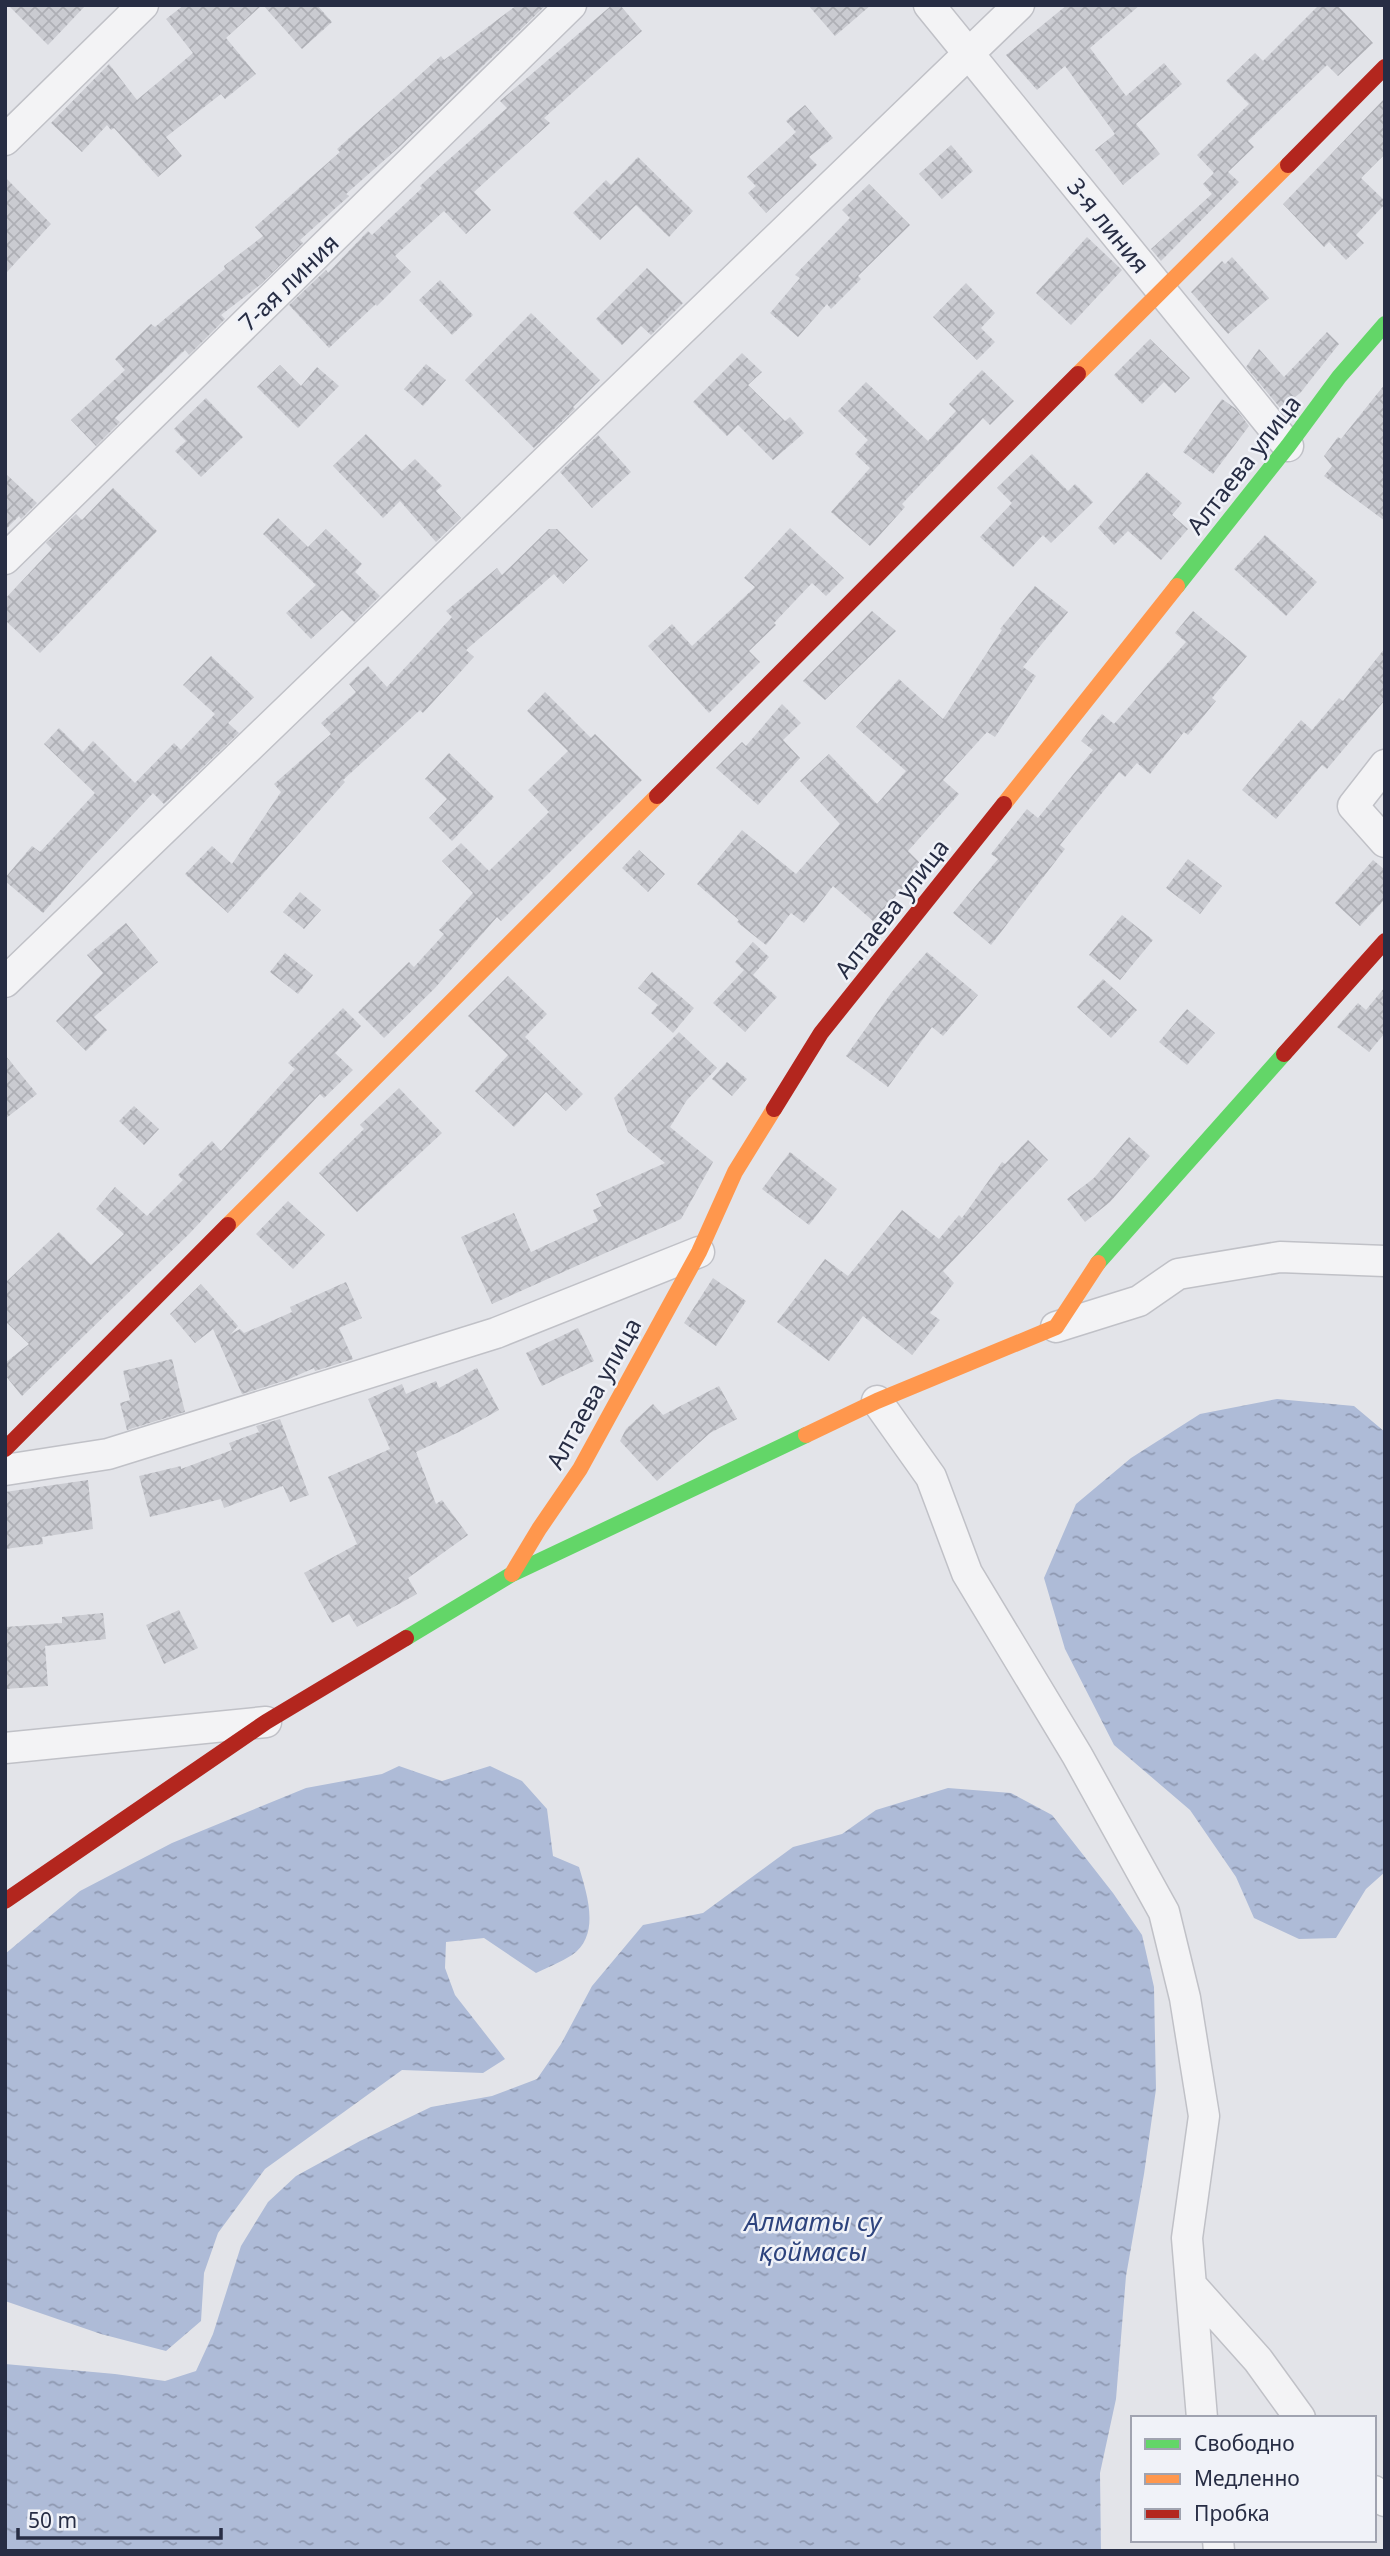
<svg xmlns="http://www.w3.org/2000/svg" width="1390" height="2556" font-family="'Noto Sans',sans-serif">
<defs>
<pattern id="water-ripples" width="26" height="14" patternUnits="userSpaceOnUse" patternTransform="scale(1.75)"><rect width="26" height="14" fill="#aebbd7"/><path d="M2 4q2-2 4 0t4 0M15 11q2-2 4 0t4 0" fill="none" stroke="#8e98b0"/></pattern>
<pattern id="building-cross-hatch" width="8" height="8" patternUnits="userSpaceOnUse" patternTransform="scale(1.75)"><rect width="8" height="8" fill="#cacbd1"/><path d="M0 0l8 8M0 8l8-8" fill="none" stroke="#aeafb5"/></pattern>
</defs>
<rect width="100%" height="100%" fill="#e3e4e9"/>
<path fill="url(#water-ripples)" d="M 1277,1399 L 1354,1406 L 1385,1432 L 1385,1872 L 1366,1889 L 1336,1938 L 1299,1939 L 1254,1918 L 1236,1877 L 1190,1810 L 1114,1745 L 1065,1649 L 1044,1578 L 1076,1504 L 1131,1458 L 1200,1414 Z
M 399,1766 L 442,1781 L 490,1766 L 522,1781 L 547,1809 L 553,1856 L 579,1867 C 587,1894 601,1935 572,1955 C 561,1962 548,1967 536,1973 L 484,1938 L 446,1942 L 445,1968 L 455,1995 L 505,2059 L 483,2073 L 402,2070 L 265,2169 L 218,2233 L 204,2273 L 201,2321 L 166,2351 L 101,2334 L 5,2301 L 5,1954 L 80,1891 L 172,1843 L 306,1788 L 382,1774 Z
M 948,1788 L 1011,1793 L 1052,1815 L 1113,1893 L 1142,1935 L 1154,1987 L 1156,2089 L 1144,2174 L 1126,2276 L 1116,2399 L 1100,2473 L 1101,2551 L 5,2551 L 5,2364 L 115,2374 L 165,2381 L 196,2371 L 213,2334 L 241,2246 L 268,2202 L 296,2176 L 360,2141 L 431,2107 L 492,2096 L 537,2079 L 561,2044 L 592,1986 L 643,1925 L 703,1913 L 793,1847 L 842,1834 L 876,1810 Z"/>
<path fill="url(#building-cross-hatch)" d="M 8,5 L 86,5 L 48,45 Z
M 184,5 L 262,5 L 226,38 L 256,74 L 225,99 L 221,94 L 166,137 L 182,156 L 158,177 L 114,128 L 111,130 L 107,125 L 82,152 L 51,123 L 109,64 L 137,100 L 193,53 L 166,19 Z
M 263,5 L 317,5 L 332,22 L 302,49 Z
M 517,5 L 546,5 L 398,148 L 346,194 L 349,196 L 300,240 L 303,243 L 261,284 L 221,315 L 225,319 L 189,355 L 185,350 L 115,418 L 120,422 L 96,446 L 71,420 L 125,370 L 115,359 L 151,324 L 155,327 L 225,269 L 224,266 L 263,236 L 255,227 L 340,152 L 337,149 L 441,56 L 444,60 Z
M 612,5 L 620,5 L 642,31 L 544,118 L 550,123 L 474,192 L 491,210 L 466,234 L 444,211 L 395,256 L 411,272 L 377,306 L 376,304 L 329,348 L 289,305 L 326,270 L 328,273 L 368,231 L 372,235 L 422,188 L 420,186 L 446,162 L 507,108 L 500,101 Z
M 808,5 L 871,5 L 835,36 Z
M 1067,5 L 1140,5 L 1090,48 L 1126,96 L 1164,63 L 1182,84 L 1136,124 L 1160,154 L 1123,185 L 1095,150 L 1115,134 L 1065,66 L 1037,90 L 1006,55 Z
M 1319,5 L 1337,5 L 1373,43 L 1338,76 L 1327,65 L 1248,141 L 1254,147 L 1228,172 L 1239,182 L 1161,261 L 1151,249 L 1212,194 L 1203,184 L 1214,173 L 1197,155 L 1249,104 L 1226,81 L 1255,53 L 1263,61 Z
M 1385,98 L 1385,154 L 1361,178 L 1385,201 L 1385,204 L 1356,235 L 1364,243 L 1346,260 L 1329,242 L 1324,247 L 1283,204 Z
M 805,105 L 833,138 L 809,157 L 817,165 L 766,213 L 748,193 L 756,186 L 747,177 L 796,132 L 786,121 Z
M 951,145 L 973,171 L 942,199 L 919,174 Z
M 638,157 L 693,211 L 669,237 L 636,205 L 600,240 L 573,213 L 606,180 L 611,185 Z
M 5,177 L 51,224 L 5,274 Z
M 869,184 L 910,225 L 858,276 L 861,279 L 831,309 L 827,304 L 798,337 L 770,313 L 800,278 L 795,275 L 850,218 L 842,210 Z
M 1087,237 L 1122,270 L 1071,325 L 1036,293 Z
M 1232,257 L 1269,298 L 1228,334 L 1191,292 L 1222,261 L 1225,264 Z
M 647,268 L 683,303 L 651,335 L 641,326 L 622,345 L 596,319 Z
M 440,280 L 473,315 L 452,335 L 419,300 Z
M 966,283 L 995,313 L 981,328 L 995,342 L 977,360 L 933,317 Z
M 531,313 L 600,380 L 573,407 L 575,409 L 534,448 L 465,380 Z
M 1327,332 L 1339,344 L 1301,392 L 1281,409 L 1246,367 L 1259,349 L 1284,377 Z
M 1150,339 L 1190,378 L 1175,393 L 1164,382 L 1142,404 L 1114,375 Z
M 742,353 L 762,372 L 748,385 L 785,421 L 790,417 L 804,433 L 773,460 L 738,425 L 727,436 L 693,402 Z
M 426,364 L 446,380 L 423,406 L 404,389 Z
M 280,365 L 301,386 L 317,367 L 339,386 L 298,428 L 257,387 Z
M 982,370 L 1014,401 L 990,425 L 983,418 L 902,504 L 905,507 L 870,546 L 831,512 L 870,468 L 855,454 L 868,440 L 838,411 L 866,382 L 928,441 L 956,411 L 949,404 Z
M 1385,384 L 1385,521 L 1324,476 L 1332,466 L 1324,456 L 1338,437 L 1341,439 Z
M 206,398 L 243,437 L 201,477 L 175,451 L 186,441 L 174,429 Z
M 1222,399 L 1236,409 L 1249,426 L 1213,474 L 1183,452 Z
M 366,434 L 402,471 L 415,459 L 442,486 L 436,491 L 461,518 L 436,542 L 400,501 L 383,518 L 333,466 Z
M 598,435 L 631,472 L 592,508 L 560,472 Z
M 1032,454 L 1068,491 L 1075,484 L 1093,502 L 1051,543 L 1043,535 L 1013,567 L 980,537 L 1012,503 L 997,488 Z
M 1147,472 L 1182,503 L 1172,515 L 1188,529 L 1161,560 L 1128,531 L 1114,545 L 1098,528 Z
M 5,473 L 37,503 L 21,519 L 19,516 L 5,530 Z
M 113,488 L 157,531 L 40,653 L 5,620 L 5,599 L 52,549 L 46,543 L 76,514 L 82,520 Z
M 278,518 L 308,547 L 326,529 L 362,564 L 355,572 L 380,596 L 354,622 L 342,610 L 311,639 L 286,613 L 316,585 L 263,534 Z
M 790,528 L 844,578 L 826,596 L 812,583 L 774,623 L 776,625 L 749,651 L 760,662 L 709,713 L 648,646 L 672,624 L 692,646 L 755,587 L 744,578 Z
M 549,529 L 557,529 L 588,560 L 563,584 L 554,574 L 466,650 L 474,657 L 423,713 L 420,710 L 343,780 L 345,782 L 228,913 L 185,874 L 212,846 L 232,864 L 281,792 L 274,784 L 331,734 L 321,723 L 356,692 L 349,684 L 368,666 L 387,687 L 452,617 L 446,611 L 497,568 L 502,575 Z
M 1265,535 L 1317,582 L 1286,616 L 1234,569 Z
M 1035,586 L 1068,612 L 1023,667 L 1036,676 L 995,737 L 987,732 L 943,780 L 959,794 L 908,851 L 923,866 L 873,921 L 833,886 L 804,923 L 791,913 L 766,945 L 737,922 L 739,920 L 697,884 L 742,830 L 796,874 L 840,824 L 800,781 L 829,754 L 877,804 L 906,771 L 856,727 L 899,679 L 943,719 L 1002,630 L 1000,629 Z
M 872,611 L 896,631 L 825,700 L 803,681 Z
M 1193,611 L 1247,656 L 1212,698 L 1216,701 L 1188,735 L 1184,732 L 1150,774 L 1137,763 L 1125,777 L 1119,772 L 1060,845 L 1065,849 L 991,945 L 953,913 L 998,859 L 991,854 L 1027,809 L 1038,818 L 1093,750 L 1081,741 L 1102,714 L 1114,724 L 1186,642 L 1175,633 Z
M 1385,648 L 1385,700 L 1327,769 L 1322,765 L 1276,819 L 1242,790 L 1301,720 L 1312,730 L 1339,698 L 1343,701 Z
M 211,656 L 254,697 L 228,723 L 239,733 L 164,804 L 153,793 L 88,862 L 43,913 L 5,881 L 5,878 L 32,846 L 40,852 L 95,793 L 44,744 L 59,728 L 83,752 L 93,741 L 135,783 L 174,743 L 181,750 L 215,714 L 183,685 Z
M 545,692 L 591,738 L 595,734 L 642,780 L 501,921 L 497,917 L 435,988 L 384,1038 L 358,1012 L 409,962 L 414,967 L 444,934 L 439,930 L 473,893 L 442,861 L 461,843 L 489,871 L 549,812 L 528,790 L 568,751 L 527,711 Z
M 782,704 L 801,723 L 783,740 L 800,758 L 758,805 L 716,768 L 742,742 L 746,746 Z
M 449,753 L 494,797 L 452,841 L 429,818 L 447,799 L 425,779 Z
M 639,850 L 665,874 L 648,892 L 622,868 Z
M 1188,859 L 1222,886 L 1200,914 L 1166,888 Z
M 1373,860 L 1385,870 L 1385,899 L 1360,926 L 1335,903 Z
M 300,892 L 321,910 L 304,929 L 283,912 Z
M 1122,915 L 1153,940 L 1120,980 L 1089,955 Z
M 126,923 L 158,962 L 94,1017 L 107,1030 L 86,1051 L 56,1021 L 103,973 L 87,955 Z
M 753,942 L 769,957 L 753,975 L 777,997 L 745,1032 L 713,1003 L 744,970 L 735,962 Z
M 927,952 L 978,995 L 943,1036 L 932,1027 L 888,1087 L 846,1056 L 892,992 Z
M 285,953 L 313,975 L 298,994 L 270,972 Z
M 652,972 L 694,1008 L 673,1033 L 651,1013 L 658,1005 L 638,988 Z
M 508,976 L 547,1014 L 525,1037 L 583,1094 L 566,1111 L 546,1092 L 514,1127 L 475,1091 L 508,1055 L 468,1016 Z
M 1103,979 L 1137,1010 L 1111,1038 L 1077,1007 Z
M 1385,987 L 1385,1033 L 1369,1052 L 1337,1027 L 1358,1003 L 1366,1010 Z
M 343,1008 L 361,1026 L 335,1053 L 353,1070 L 324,1098 L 320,1094 L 190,1233 L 22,1396 L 5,1375 L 5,1363 L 29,1344 L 5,1321 L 5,1283 L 59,1232 L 91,1265 L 124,1234 L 96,1209 L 115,1187 L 147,1216 L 183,1180 L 178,1175 L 212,1141 L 221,1151 L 295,1069 L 288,1063 Z
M 1187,1009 L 1215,1033 L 1187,1065 L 1159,1042 Z
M 679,1032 L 717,1068 L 687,1100 L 670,1127 L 713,1162 L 681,1219 L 492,1304 L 461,1237 L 514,1213 L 531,1252 L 598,1221 L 593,1210 L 602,1206 L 596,1194 L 665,1163 L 628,1132 L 614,1098 Z
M 5,1055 L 37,1094 L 5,1119 Z
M 727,1062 L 747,1079 L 732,1096 L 712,1079 Z
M 399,1088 L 442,1133 L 357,1212 L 319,1173 L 364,1129 L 360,1125 Z
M 134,1106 L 159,1129 L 144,1145 L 119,1121 Z
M 1129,1137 L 1150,1156 L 1110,1202 L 1085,1222 L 1067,1199 L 1094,1178 Z
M 1028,1140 L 1048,1160 L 943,1271 L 954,1283 L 930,1313 L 940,1320 L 912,1355 L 863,1316 L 829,1361 L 777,1322 L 825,1259 L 848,1276 L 902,1210 L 939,1239 L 959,1215 L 962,1218 L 1002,1162 L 1005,1164 Z
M 790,1152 L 837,1189 L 809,1225 L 762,1189 Z
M 288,1201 L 325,1235 L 293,1269 L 256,1234 Z
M 713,1278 L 746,1301 L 716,1346 L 684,1323 Z
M 346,1282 L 362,1318 L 339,1328 L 353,1359 L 315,1371 L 314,1368 L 287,1380 L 242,1394 L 213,1329 L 195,1343 L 170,1314 L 201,1284 L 238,1326 L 231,1334 L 240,1329 L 244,1333 L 292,1312 L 290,1307 Z
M 578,1328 L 594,1361 L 542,1386 L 526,1353 Z
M 172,1359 L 185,1412 L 127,1430 L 120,1403 L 130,1400 L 123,1371 Z
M 477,1368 L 499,1410 L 459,1432 L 416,1452 L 436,1504 L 442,1500 L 468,1535 L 408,1578 L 417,1594 L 357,1627 L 349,1614 L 332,1623 L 304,1573 L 357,1544 L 328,1477 L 390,1449 L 368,1399 L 402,1384 L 406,1394 L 436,1381 L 439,1388 Z
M 719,1386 L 737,1419 L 710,1433 L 657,1481 L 620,1441 L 626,1429 L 653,1404 L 663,1415 Z
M 280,1419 L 309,1495 L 290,1502 L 283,1486 L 224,1508 L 221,1499 L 150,1517 L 139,1476 L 181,1466 L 181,1469 L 232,1450 L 229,1443 L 259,1432 L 256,1426 Z
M 88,1480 L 93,1529 L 42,1537 L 43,1544 L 5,1549 L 5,1492 Z
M 179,1610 L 198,1648 L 164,1664 L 146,1625 Z
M 103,1613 L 106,1639 L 45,1646 L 48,1686 L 5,1689 L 5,1627 L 62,1623 L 62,1617 Z"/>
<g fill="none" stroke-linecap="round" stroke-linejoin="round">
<g stroke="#c0c1c7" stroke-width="33">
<path id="street" d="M 929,5 L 1288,446
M 5,140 L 143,5
M 5,559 L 571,5
M 1385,765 L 1353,806 L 1385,842
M 5,982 L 1019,5
M 1056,1327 L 1139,1301 L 1178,1274 L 1280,1257 L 1385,1261
M 877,1401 L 931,1477 L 967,1573 L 1077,1755 L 1164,1912 L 1185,1998 L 1204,2116 L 1187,2238 L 1202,2418
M 5,1470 L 108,1454 L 496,1333 L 699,1252
M 5,1748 L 266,1722
M 1191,2285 L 1258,2360 L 1300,2418
M 1374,2491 L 1385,2501
M 1218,2540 L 1219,2551"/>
</g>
<use href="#street" stroke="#f3f3f5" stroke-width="30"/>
<path stroke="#63d668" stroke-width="16" d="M 1177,586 L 1288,446 L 1339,377 L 1385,324
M 1098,1263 L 1284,1054
M 406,1638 L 512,1574 L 806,1435"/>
<path stroke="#ff974d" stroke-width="16" d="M 1078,374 L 1288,165
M 1004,804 L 1177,586
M 228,1225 L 657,796
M 806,1435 L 877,1401 L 1056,1327 L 1098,1263
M 512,1574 L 539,1529 L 580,1469 L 699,1252 L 735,1172 L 774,1109"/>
<path stroke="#b3261e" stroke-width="16" d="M 1288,165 L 1385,67
M 657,796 L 1078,374
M 1284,1054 L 1385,941
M 774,1109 L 821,1033 L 1004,804
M 5,1449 L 228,1225
M 5,1901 L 266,1722 L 406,1638"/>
</g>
<g text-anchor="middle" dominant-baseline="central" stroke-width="5" stroke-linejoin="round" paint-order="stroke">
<g font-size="24" fill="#272d44" stroke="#f0f2f8">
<text transform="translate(1109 225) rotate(51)">3-я линия</text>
<text transform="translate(288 282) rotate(-44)">7-ая линия</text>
<text transform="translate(1243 464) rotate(-52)">Алтаева улица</text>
<text transform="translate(891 908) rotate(-52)">Алтаева улица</text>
<text transform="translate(593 1393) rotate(-61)">Алтаева улица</text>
</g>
<g font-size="26" font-style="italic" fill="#2d437d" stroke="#f0f2f8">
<text x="813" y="2221">Алматы су<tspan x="813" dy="30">қоймасы</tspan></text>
</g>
</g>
<rect width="1390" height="2556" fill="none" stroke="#272d44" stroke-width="14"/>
<rect x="1131" y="2416" width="245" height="126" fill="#f0f2f8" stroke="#a0a3b0" stroke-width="2"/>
<rect x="1145" y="2439" width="35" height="10" fill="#63d668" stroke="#a0a3b0" stroke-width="2"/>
<text x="1194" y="2451" font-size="21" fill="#272d44">Свободно</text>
<rect x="1145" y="2474" width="35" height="10" fill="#ff974d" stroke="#a0a3b0" stroke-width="2"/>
<text x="1194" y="2486" font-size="21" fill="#272d44">Медленно</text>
<rect x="1145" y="2509" width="35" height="10" fill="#b3261e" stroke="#a0a3b0" stroke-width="2"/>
<text x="1194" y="2521" font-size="21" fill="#272d44">Пробка</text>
<path d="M18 2528v10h203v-10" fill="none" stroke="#272d44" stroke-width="3.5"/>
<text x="28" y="2528" font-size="21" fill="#272d44" stroke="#f0f2f8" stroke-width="5" paint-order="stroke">50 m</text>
</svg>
